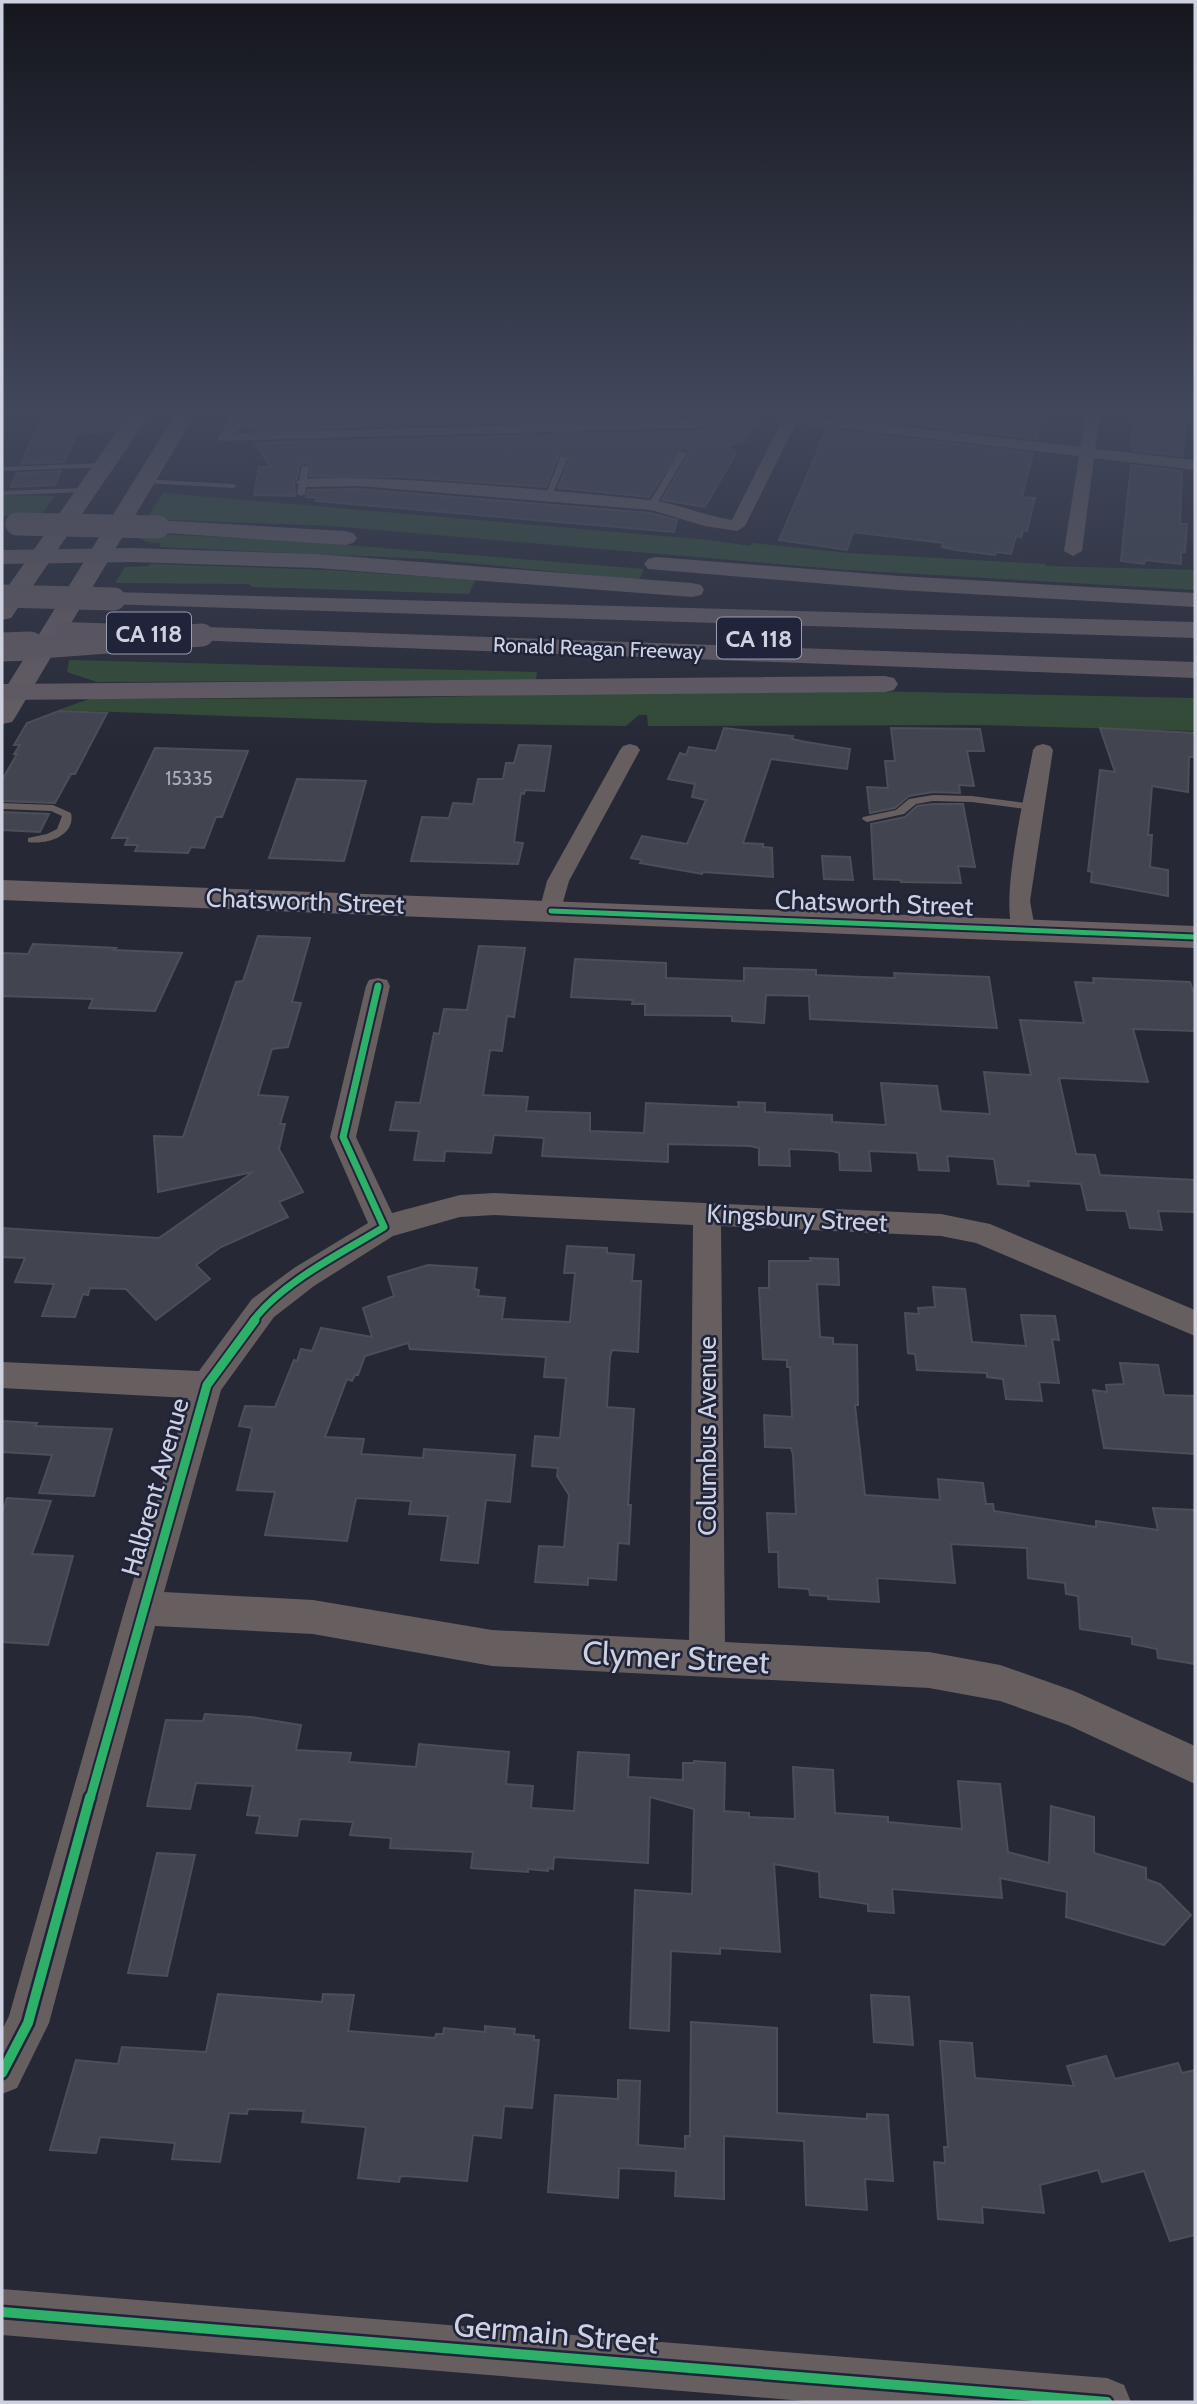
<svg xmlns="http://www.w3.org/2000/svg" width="1197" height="2404" font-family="Cabin,sans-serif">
<rect width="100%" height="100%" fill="#262835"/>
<path fill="#314b34" d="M 163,493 L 709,540 L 750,546 L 752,543 L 848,553 L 1046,564 L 1045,566 L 1195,570 L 1195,590 L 848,570 L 331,526 L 146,519 Z
M 2,495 L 55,496 L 39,517 L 2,516 Z
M 154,534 L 285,540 L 644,569 L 639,580 L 429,559 L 159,547 L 161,543 L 147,542 L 140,538 Z
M 151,564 L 327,570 L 475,580 L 469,594 L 253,587 L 249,584 L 115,583 L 125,567 L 149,566 Z
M 69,660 L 537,672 L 536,680 L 97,682 L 67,672 Z
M 659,691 L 870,691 L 1195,698 L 1195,731 L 979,725 L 648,726 L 647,715 L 639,715 L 626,726 L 432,723 L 58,710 L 89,699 L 402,698 Z"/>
<path fill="#42444f" stroke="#4c4e58" stroke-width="2" d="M 43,413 L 123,413 L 123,418 L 114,431 L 76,434 L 65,462 L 21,464 Z
M 358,413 L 694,413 L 691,417 L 251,430 L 248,421 L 250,418 L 272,415 L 275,419 L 297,415 L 299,417 L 325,414 L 328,417 Z
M 713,413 L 759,416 L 745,441 L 727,446 L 736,453 L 705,507 L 662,500 L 689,454 L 688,450 L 681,448 L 649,497 L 558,488 L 570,459 L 562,453 L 559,455 L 546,487 L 404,477 L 310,476 L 311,466 L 303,462 L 299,465 L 297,479 L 294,481 L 295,496 L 254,495 L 259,467 L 270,467 L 255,443 L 693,431 L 708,428 Z
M 834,413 L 1044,413 L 1037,439 L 833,416 Z
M 1134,413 L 1186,413 L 1183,456 L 1133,451 L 1131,439 Z
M 827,429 L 1033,453 L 1022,497 L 1035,498 L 1027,531 L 1023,530 L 1021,537 L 1016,536 L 1011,554 L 996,552 L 995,555 L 956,550 L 942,547 L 943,543 L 853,532 L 847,550 L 779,540 Z
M 1131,465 L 1182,471 L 1180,524 L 1187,524 L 1185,552 L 1181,552 L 1181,564 L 1145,560 L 1144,564 L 1121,561 Z
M 61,471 L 55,485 L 11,487 L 17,473 Z
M 359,489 L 651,513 L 677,520 L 674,532 L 316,501 L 318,498 L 306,497 L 308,490 Z
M 59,711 L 107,713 L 75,774 L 71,774 L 55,803 L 2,801 L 2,780 L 17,754 L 14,754 L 20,745 L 14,745 L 27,723 Z
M 724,728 L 793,736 L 792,739 L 806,742 L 850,749 L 847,769 L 771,759 L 743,843 L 763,844 L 763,847 L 772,848 L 773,877 L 703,872 L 702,874 L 640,863 L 642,860 L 631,858 L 642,836 L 687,844 L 706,800 L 692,797 L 695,784 L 668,779 L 680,753 L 686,755 L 689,747 L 716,751 Z
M 891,728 L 980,729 L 984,751 L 967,751 L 974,786 L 959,785 L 960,793 L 933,792 L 909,796 L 895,808 L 870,813 L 867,787 L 888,788 L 885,761 L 895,761 Z
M 1100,728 L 1195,733 L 1195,757 L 1189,757 L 1188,792 L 1152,786 L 1148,835 L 1152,835 L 1150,867 L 1168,870 L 1168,896 L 1091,882 L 1092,872 L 1088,871 L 1100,770 L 1115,772 Z
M 519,745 L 551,746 L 544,791 L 525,790 L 524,794 L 521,793 L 514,842 L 523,843 L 518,864 L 411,861 L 422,817 L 449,818 L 453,803 L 473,804 L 478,779 L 503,779 L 506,763 L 514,763 Z
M 155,748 L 248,751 L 222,817 L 216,817 L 204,848 L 191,847 L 188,853 L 135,851 L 138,845 L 125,845 L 128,838 L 112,838 Z
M 297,779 L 366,781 L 344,861 L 269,858 Z
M 933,804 L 963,804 L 975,867 L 958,866 L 961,883 L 901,882 L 901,880 L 874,879 L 871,824 L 905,817 L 917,806 Z
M 2,812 L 49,814 L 40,832 L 2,830 Z
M 822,856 L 850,857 L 853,880 L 824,879 Z
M 258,936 L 310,938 L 292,1002 L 301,1003 L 288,1047 L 272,1049 L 258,1095 L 288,1097 L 280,1124 L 285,1124 L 279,1149 L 303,1192 L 279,1202 L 288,1217 L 221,1247 L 196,1265 L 210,1279 L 156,1320 L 126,1289 L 90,1288 L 88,1295 L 83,1294 L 75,1317 L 42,1316 L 54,1284 L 15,1282 L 25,1258 L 2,1257 L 2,1228 L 159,1238 L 253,1172 L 158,1192 L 154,1136 L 183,1137 L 236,982 L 243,981 Z
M 33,944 L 116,948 L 114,950 L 182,953 L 155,1011 L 89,1008 L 93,999 L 2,996 L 2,953 L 28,954 Z
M 479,946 L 525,948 L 514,1017 L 507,1016 L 502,1051 L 490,1050 L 483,1095 L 528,1097 L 526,1111 L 590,1113 L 590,1131 L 644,1133 L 646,1103 L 739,1107 L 738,1102 L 765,1103 L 765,1112 L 832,1115 L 832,1122 L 886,1125 L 881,1083 L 937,1086 L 941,1111 L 990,1114 L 984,1072 L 1031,1075 L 1020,1020 L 1084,1023 L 1075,982 L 1094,983 L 1093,978 L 1190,982 L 1195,996 L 1195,1031 L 1133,1029 L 1148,1082 L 1059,1078 L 1076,1154 L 1095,1155 L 1100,1175 L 1195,1180 L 1195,1212 L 1158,1211 L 1162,1230 L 1130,1228 L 1126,1211 L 1087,1210 L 1081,1184 L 1028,1181 L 1029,1186 L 998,1184 L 994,1159 L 947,1156 L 949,1171 L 919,1170 L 917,1153 L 869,1151 L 871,1171 L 840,1170 L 839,1153 L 833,1151 L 789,1149 L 790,1166 L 759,1165 L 759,1148 L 750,1146 L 668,1144 L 668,1162 L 542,1156 L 544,1138 L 494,1135 L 491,1153 L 445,1151 L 444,1161 L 414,1160 L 419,1131 L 390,1130 L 396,1102 L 420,1103 L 434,1033 L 439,1034 L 444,1009 L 467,1010 Z
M 575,959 L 666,963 L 666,978 L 744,981 L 744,968 L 816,970 L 816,975 L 863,977 L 895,978 L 894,973 L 989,977 L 997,1028 L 810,1019 L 809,996 L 766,995 L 764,1023 L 732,1021 L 732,1016 L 645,1015 L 645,1004 L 632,1004 L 633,1000 L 571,997 Z
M 567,1246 L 607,1248 L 607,1253 L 634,1255 L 632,1281 L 641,1281 L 638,1352 L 612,1350 L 610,1357 L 607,1407 L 634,1409 L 628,1505 L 631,1505 L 629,1544 L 618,1543 L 616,1580 L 588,1578 L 588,1585 L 535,1582 L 539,1546 L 564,1547 L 569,1495 L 557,1476 L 558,1468 L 532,1466 L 535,1436 L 560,1438 L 566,1378 L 544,1377 L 546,1357 L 410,1349 L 408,1343 L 365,1356 L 358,1375 L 355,1375 L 352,1381 L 347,1379 L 325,1437 L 364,1439 L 361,1454 L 423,1458 L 424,1449 L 515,1455 L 510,1502 L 486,1500 L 478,1563 L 441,1560 L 448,1516 L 409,1514 L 411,1501 L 356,1498 L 347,1541 L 265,1535 L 275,1492 L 237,1490 L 252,1428 L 239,1426 L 245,1406 L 275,1407 L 294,1360 L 297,1361 L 301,1349 L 312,1351 L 321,1328 L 372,1337 L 363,1308 L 394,1296 L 388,1277 L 428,1265 L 477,1268 L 474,1289 L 479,1290 L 478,1296 L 505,1298 L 502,1319 L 570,1322 L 575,1273 L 564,1273 Z
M 810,1258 L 838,1259 L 839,1285 L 817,1284 L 820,1337 L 833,1338 L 833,1344 L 857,1345 L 858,1405 L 855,1405 L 865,1495 L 940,1500 L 938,1479 L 983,1483 L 986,1504 L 993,1504 L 994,1511 L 1096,1527 L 1096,1521 L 1158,1530 L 1153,1508 L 1195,1510 L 1195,1664 L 1158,1658 L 1157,1649 L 1132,1644 L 1132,1637 L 1080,1629 L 1078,1596 L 1066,1594 L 1065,1583 L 1028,1578 L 1027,1548 L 951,1544 L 955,1583 L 877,1578 L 879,1602 L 828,1599 L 828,1596 L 810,1595 L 809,1589 L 779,1587 L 778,1552 L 769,1552 L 767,1513 L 796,1514 L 793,1455 L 791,1448 L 765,1447 L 764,1415 L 792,1417 L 790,1367 L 787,1367 L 787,1360 L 763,1359 L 759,1288 L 769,1288 L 769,1261 L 811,1261 Z
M 933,1287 L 965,1289 L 972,1342 L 1026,1346 L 1021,1315 L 1055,1316 L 1059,1340 L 1052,1339 L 1059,1383 L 1039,1382 L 1042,1401 L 1006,1399 L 1003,1379 L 987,1377 L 987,1373 L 917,1370 L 915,1354 L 908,1353 L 905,1313 L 919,1314 L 918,1308 L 935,1307 Z
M 1120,1363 L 1158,1365 L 1164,1395 L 1195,1396 L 1195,1454 L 1104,1448 L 1093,1390 L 1107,1392 L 1106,1385 L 1124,1384 Z
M 2,1421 L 37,1423 L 35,1426 L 112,1429 L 94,1496 L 39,1493 L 52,1455 L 2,1452 Z
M 7,1498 L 51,1501 L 32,1554 L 73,1556 L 48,1645 L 2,1642 L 2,1513 Z
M 205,1714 L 251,1717 L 301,1725 L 296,1750 L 351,1753 L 349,1762 L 416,1767 L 419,1744 L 509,1752 L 506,1784 L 533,1786 L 531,1808 L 574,1811 L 578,1752 L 629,1755 L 628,1777 L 683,1780 L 683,1763 L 694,1763 L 694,1761 L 725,1763 L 724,1811 L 749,1813 L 749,1817 L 795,1819 L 793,1767 L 833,1770 L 835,1813 L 888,1817 L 888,1822 L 962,1829 L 958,1781 L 1000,1784 L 1008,1852 L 1049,1863 L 1051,1806 L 1094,1817 L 1094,1853 L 1146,1868 L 1146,1879 L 1160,1884 L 1191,1915 L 1164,1945 L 1066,1917 L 1067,1892 L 1000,1878 L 1002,1898 L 892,1889 L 894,1913 L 868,1911 L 868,1904 L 820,1897 L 819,1872 L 774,1864 L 780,1952 L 720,1948 L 720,1954 L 671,1951 L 669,2031 L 630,2028 L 635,1890 L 692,1894 L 694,1809 L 650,1797 L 648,1863 L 554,1857 L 553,1869 L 548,1868 L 548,1871 L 528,1869 L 528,1872 L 471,1868 L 473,1852 L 390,1848 L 391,1838 L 350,1835 L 353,1822 L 300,1819 L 297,1836 L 256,1833 L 260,1816 L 247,1815 L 253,1786 L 196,1783 L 190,1809 L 147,1806 L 166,1720 L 203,1721 Z
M 157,1853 L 195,1855 L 167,1976 L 128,1973 Z
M 218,1994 L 322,2002 L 323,1994 L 354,1995 L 348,2031 L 435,2038 L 436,2034 L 443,2034 L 444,2028 L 485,2032 L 485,2026 L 515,2029 L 514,2034 L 534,2036 L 534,2040 L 539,2040 L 532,2108 L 504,2106 L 501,2138 L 473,2135 L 467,2181 L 404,2176 L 400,2177 L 399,2182 L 358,2178 L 366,2127 L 302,2122 L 304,2111 L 248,2109 L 247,2114 L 229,2113 L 220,2162 L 172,2159 L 175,2143 L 100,2137 L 96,2153 L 50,2150 L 76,2060 L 118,2064 L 122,2047 L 206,2052 Z
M 871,1995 L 909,1997 L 913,2045 L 874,2042 Z
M 691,2022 L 777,2028 L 777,2113 L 867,2119 L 867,2114 L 888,2115 L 893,2181 L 865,2179 L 867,2210 L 806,2205 L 804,2141 L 724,2136 L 724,2199 L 675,2196 L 676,2171 L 619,2168 L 618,2198 L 548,2192 L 555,2095 L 618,2099 L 618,2080 L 640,2081 L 638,2145 L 685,2149 L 685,2136 L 690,2136 Z
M 940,2041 L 972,2043 L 975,2078 L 1074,2086 L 1067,2066 L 1106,2056 L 1115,2079 L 1178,2063 L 1182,2073 L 1195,2070 L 1195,2235 L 1170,2241 L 1144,2171 L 1102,2182 L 1098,2170 L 1040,2185 L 1044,2213 L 982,2207 L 983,2223 L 938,2219 L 934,2162 L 945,2163 L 944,2147 L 948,2147 Z"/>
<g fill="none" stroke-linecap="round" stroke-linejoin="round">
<path fill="#675e60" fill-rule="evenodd" d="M 680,451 L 687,453 L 655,507 L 649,507 L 648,505 Z
M 561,456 L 568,458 L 551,497 L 544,499 Z
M 103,463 L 106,463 L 106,467 L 2,471 L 2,467 Z
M 302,465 L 309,467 L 305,494 L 301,496 L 297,494 Z
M 142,479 L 233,484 L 237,486 L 233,488 L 145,483 L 142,483 Z
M 85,488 L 88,488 L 88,492 L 2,495 L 2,491 Z
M 933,795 L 972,796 L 1034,804 L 1039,807 L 1034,810 L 972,802 L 933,801 L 916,804 L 904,814 L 867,822 L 862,819 L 863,817 L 896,810 L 909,799 Z
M 2,803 L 53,805 L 71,813 C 76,836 47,845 28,842 L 28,838 L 47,834 L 57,829 L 62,816 L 51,811 L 2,809 Z"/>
<path fill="#675e60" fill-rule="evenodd" d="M 235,413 L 250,413 L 236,433 L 693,420 L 697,413 L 711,413 L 707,425 L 693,428 L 220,441 L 217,438 Z
M 786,413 L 1080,447 L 1086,413 L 1100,413 L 1095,449 L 1195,460 L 1195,470 L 1094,458 L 1082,551 L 1073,556 L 1064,551 L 1079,456 L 796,423 L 745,526 L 737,531 L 705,526 L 651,510 L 359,486 L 304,487 L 296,482 C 311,467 608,495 649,500 C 677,503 704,516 732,520 Z
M 630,744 L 637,746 L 640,750 L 569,881 L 559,916 L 551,919 L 543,916 L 539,911 L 547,881 L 620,750 L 623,746 Z
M 1043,744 L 1050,746 L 1053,750 L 1030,901 L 1035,929 L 1031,934 L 1023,937 L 1015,934 C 997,907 1027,786 1033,750 L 1036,746 Z
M 378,978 L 387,980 L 390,986 L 356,1137 L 392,1213 L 460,1195 L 494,1193 L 941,1214 L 990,1224 L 1195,1310 L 1195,1336 L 976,1243 L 941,1236 L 721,1226 L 725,1642 L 929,1652 L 1000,1665 L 1074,1691 L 1195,1746 L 1195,1784 L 1068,1725 L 1000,1701 L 929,1688 L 492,1666 L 313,1634 L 155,1626 L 49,2023 L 17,2088 L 2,2094 L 2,2030 L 9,2016 L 125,1608 L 188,1398 L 2,1388 L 2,1362 L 199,1371 L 252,1299 L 294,1268 L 368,1223 L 330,1137 L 366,986 L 369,980 ZM 494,1215 L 693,1225 L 689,1640 L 492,1630 L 313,1600 L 164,1592 L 221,1390 L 274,1317 L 314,1286 L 393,1236 L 460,1217 Z
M 2,2289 L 1107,2378 L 1124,2385 L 1131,2402 L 816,2402 L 2,2335 Z"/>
<path fill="#6a6064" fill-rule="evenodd" d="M 2,880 L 1195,926 L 1195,948 L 2,900 Z"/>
<path fill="#675f64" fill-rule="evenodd" d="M 130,413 L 151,413 L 11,618 L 2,620 L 2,595 Z
M 176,413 L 196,413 L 16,716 L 12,722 L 2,724 L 2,694 Z"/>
<path fill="#645c63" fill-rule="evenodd" d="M 158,520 L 345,531 L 353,533 L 357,538 L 353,543 L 345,545 L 150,532 L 147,527 L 150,522 Z
M 132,548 L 317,554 L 692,583 L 701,585 L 704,590 L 701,595 L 692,597 L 317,568 L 132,562 L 2,564 L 2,550 Z
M 656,557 L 899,576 L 1195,593 L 1195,607 L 899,590 L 648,569 L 644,564 L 648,559 Z
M 114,592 L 1195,622 L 1195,638 L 105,604 L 102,599 L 105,594 Z
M 67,622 L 1195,662 L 1195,678 L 58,635 L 54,630 L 58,625 Z
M 885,676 L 894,678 L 898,684 L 894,690 L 885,692 L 2,700 L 2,684 Z"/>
<path stroke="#645c63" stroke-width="23" d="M 17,524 L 158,527
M 2,596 L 114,599
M 2,647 L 54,646 L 202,635"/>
<path stroke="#645c63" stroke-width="29" d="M 2,647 L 30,646"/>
<g stroke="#20243b" stroke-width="9">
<path id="cycleway-far3" d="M 551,911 L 1195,937"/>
</g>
<g stroke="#20243b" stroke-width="11">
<path id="cycleway-far2" d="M 253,1321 C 282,1282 342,1253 384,1227 L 343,1137 L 378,986"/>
</g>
<g stroke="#20243b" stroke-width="13">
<path id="cycleway-far1" d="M 90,1799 L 207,1385 L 255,1320"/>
</g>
<g stroke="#20243b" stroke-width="15">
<path id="cycleway" d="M 2,2073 L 28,2023 L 90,1797
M 2,2312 L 1107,2402"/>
</g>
<use href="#cycleway-far3" stroke="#2db169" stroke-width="5"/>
<use href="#cycleway-far2" stroke="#2db169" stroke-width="7"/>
<use href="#cycleway-far1" stroke="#2db169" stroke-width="9"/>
<use href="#cycleway" stroke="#2db169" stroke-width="10"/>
</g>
<linearGradient id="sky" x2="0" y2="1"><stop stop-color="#15161d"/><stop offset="0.55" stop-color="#41485c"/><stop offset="1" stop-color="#41485c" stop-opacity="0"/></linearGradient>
<rect width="1197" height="750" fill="url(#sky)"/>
<g text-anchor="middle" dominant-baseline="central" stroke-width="5" stroke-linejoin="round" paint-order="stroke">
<g font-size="19" fill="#abaebc">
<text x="189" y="778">15335</text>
</g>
<g font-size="21" fill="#ced1e0" stroke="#20243b">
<text transform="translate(598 648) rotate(2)">Ronald Reagan Freeway</text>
</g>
<g fill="#20243b" stroke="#9a9dae" stroke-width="2">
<rect x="107" y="612.5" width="84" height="41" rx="5"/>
<rect x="717" y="617.5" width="84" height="41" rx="5"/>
</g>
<g font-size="24" font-weight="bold" fill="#ced1e0">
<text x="149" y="633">CA 118</text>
<text x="759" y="638">CA 118</text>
</g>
<g font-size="26" fill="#ced1e0" stroke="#20243b">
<text transform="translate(305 901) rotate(2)">Chatsworth Street</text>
<text transform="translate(874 903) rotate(2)">Chatsworth Street</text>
<text transform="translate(797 1218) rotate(3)">Kingsbury Street</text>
<text transform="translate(707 1436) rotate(-90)">Columbus Avenue</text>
<text transform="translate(155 1487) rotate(-74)">Halbrent Avenue</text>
</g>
<g font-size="32" fill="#ced1e0" stroke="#20243b">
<text transform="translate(676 1657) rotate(3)">Clymer Street</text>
<text transform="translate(556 2333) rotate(5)">Germain Street</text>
</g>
</g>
<rect width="1197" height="2404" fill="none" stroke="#ced1e0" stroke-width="7"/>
</svg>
